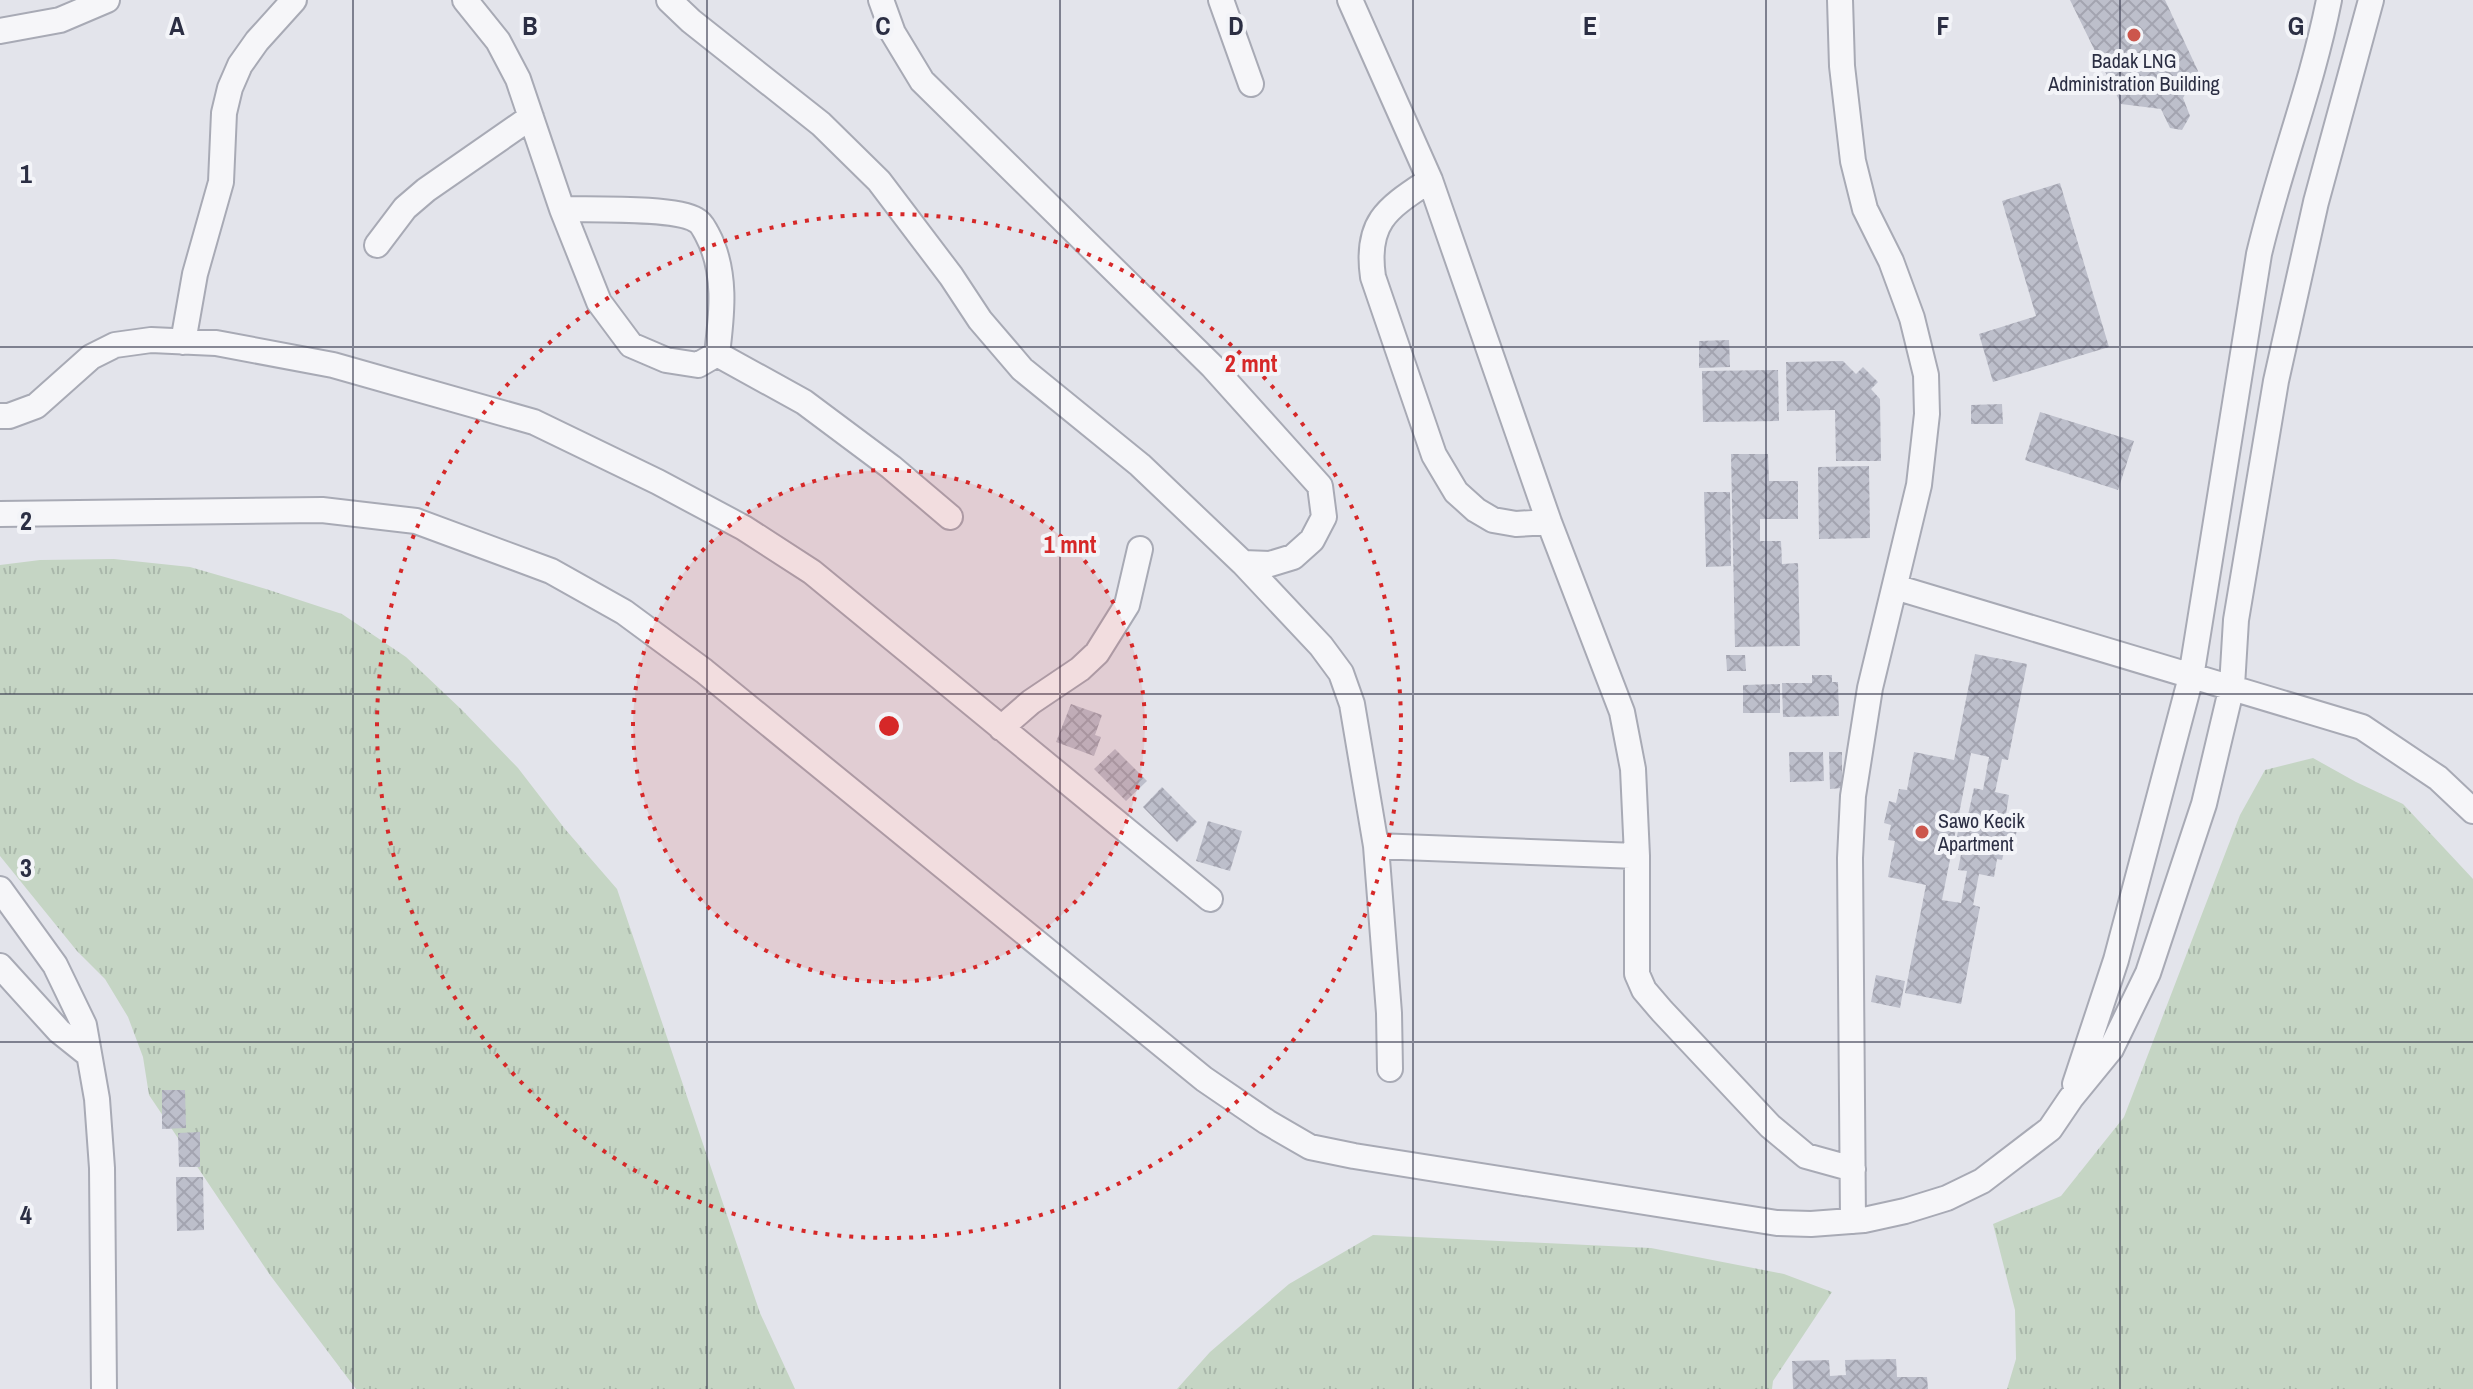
<svg xmlns="http://www.w3.org/2000/svg" width="2473" height="1389" font-family="'Archivo Narrow',sans-serif">
<defs>
<pattern id="grass-tufts" width="24" height="20" patternUnits="userSpaceOnUse" patternTransform="scale(2)"><rect width="24" height="20" fill="#c5d5c4"/><path d="M3 7l-1-3M5 7V3M7 7l1-3M15 17l-1-3M17 17v-4M19 17l1-3" fill="none" stroke="#a9b7aa"/></pattern>
<pattern id="building-cross-hatch" width="8" height="8" patternUnits="userSpaceOnUse" patternTransform="scale(2)"><rect width="8" height="8" fill="#bdbfcb"/><path d="M0 0l8 8M0 8l8-8" fill="none" stroke="#a3a4b0"/></pattern>
</defs>
<rect width="100%" height="100%" fill="#e3e4eb"/>
<path fill="url(#grass-tufts)" d="M 114,559 L 190,567 L 266,589 L 342,614 L 406,657 L 462,710 L 518,768 L 565,829 L 617,889 L 760,1313 L 795,1389 L 356,1389 L 270,1275 L 149,1095 L 143,1057 L 128,1017 L 105,979 L 77,951 L 0,856 L 0,565 L 40,560 Z
M 2313,758 L 2356,782 L 2403,804 L 2473,879 L 2473,1389 L 2007,1389 L 2016,1359 L 2015,1310 L 1993,1224 L 2061,1196 L 2124,1117 L 2240,815 L 2265,770 Z
M 1373,1235 L 1651,1248 L 1784,1274 L 1832,1292 L 1773,1381 L 1772,1389 L 1177,1389 L 1210,1352 L 1289,1284 Z"/>
<path fill="url(#building-cross-hatch)" fill-rule="evenodd" d="M 2070,0 L 2165,0 L 2198,71 L 2183,98 L 2190,116 L 2182,130 L 2170,128 L 2161,109 L 2121,104 Z
M 2060,183 L 2109,347 L 1993,382 L 1979,334 L 2036,316 L 2002,201 Z
M 1729,340 L 1730,367 L 1699,368 L 1699,341 Z
M 1843,361 L 1856,374 L 1863,367 L 1878,382 L 1871,389 L 1880,399 L 1881,461 L 1836,461 L 1835,410 L 1787,411 L 1786,362 Z
M 1778,370 L 1779,421 L 1703,422 L 1702,371 Z
M 2002,404 L 2003,424 L 1971,424 L 1971,405 Z
M 2040,412 L 2134,441 L 2118,490 L 2025,460 Z
M 1731,454 L 1768,454 L 1769,481 L 1798,481 L 1798,519 L 1760,519 L 1760,541 L 1781,541 L 1782,564 L 1798,563 L 1800,646 L 1735,647 Z
M 1869,466 L 1870,538 L 1819,539 L 1818,467 Z
M 1704,492 L 1730,492 L 1731,566 L 1706,567 Z
M 1975,654 L 2027,664 L 2008,760 L 2002,759 L 1995,792 L 2009,795 L 2006,814 L 2011,815 L 2010,823 L 2018,825 L 2012,853 L 2004,852 L 2002,860 L 1997,859 L 1994,877 L 1979,874 L 1973,905 L 1980,907 L 1961,1004 L 1905,993 L 1926,885 L 1888,877 L 1895,841 L 1888,840 L 1891,825 L 1884,823 L 1889,801 L 1896,803 L 1899,789 L 1907,790 L 1914,752 L 1954,760 ZM 1971,753 L 1989,757 L 1983,790 L 1974,788 L 1968,815 L 1961,814 L 1956,842 L 1963,844 L 1958,870 L 1967,871 L 1961,903 L 1942,900 Z
M 1726,655 L 1745,655 L 1746,671 L 1727,671 Z
M 1812,675 L 1832,675 L 1832,682 L 1838,682 L 1839,716 L 1783,717 L 1782,683 L 1812,683 Z
M 1780,684 L 1780,713 L 1743,713 L 1743,685 Z
M 1071,704 L 1102,715 L 1095,735 L 1101,737 L 1094,756 L 1056,742 Z
M 1115,749 L 1147,781 L 1126,801 L 1094,769 Z
M 1789,752 L 1823,752 L 1824,781 L 1790,782 Z
M 1829,752 L 1842,752 L 1842,788 L 1830,789 Z
M 1162,787 L 1197,822 L 1177,842 L 1143,807 Z
M 1208,821 L 1242,831 L 1230,871 L 1196,861 Z
M 1876,975 L 1905,981 L 1900,1008 L 1871,1002 Z
M 162,1090 L 185,1090 L 186,1128 L 162,1129 Z
M 200,1132 L 200,1167 L 179,1167 L 178,1133 Z
M 176,1177 L 203,1177 L 204,1230 L 177,1231 Z
M 1896,1359 L 1897,1377 L 1927,1377 L 1928,1389 L 1793,1389 L 1792,1361 L 1829,1360 L 1830,1376 L 1846,1375 L 1845,1360 Z"/>
<g fill="none" stroke-linecap="round" stroke-linejoin="round">
<g stroke="#a8aab5" stroke-width="28">
<path id="street" d="M 465,0 L 498,41 L 518,79 L 562,209 L 599,302 L 631,345 L 666,360 L 698,365 L 717,354
M 669,0 L 691,21 L 821,124 L 879,181 L 951,276 L 980,320 L 1022,369 L 1140,465 L 1243,563 L 1321,646 L 1341,673 L 1352,704 L 1376,846 L 1389,1013 L 1390,1069
M 881,0 L 893,33 L 922,81 L 1212,366 L 1320,486 L 1324,517 L 1312,540 L 1293,557 L 1270,564 L 1243,563
M 1221,0 L 1251,84
M 1350,0 L 1430,180 L 1549,522 L 1622,712 L 1633,769 L 1637,856 L 1637,974 L 1644,990 L 1662,1011 L 1770,1126 L 1806,1156 L 1853,1169
M 1840,0 L 1842,66 L 1853,161 L 1865,209 L 1891,261 L 1912,318 L 1926,375 L 1927,414 L 1919,485 L 1870,688 L 1853,796 L 1850,858 L 1853,1221
M 0,31 L 60,20 L 107,0
M 1430,180 C 1388,208 1365,221 1373,277 L 1434,455 L 1456,492 L 1476,510 L 1493,520 L 1516,524 L 1549,522
M 562,209 C 590,210 675,207 696,220 C 702,223 704,229 707,234 C 727,271 722,314 717,354
M 377,245 L 405,208 L 426,190 L 531,117
M 183,342 L 195,274 L 221,182 L 224,113 L 230,88 L 240,65 L 257,41 L 294,0
M 717,354 L 804,402 L 891,467 L 950,517
M 0,416 L 9,416 L 36,406 L 91,357 L 115,345 L 151,340 L 216,343 L 333,365 L 534,422 L 658,482 L 744,528 L 812,572 L 1210,899
M 0,514 L 322,510 L 416,521 L 551,571 L 624,612 L 704,671 L 1204,1079 L 1267,1122 L 1310,1147 L 1354,1156 L 1777,1223 L 1811,1224 L 1864,1220 L 1905,1211 L 1947,1198 L 1982,1181 L 2050,1129 L 2071,1098 L 2111,1049 L 2148,973 L 2204,804 L 2232,686 L 2236,620 L 2276,381 L 2316,202 L 2371,0
M 1895,587 L 2362,727 L 2438,778 L 2473,811
M 1001,728 L 1031,702 L 1080,669 L 1097,653 L 1127,605 L 1140,549
M 1376,846 L 1637,856
M 0,889 L 55,965 L 84,1025 L 97,1099 L 102,1168 L 104,1389
M 0,966 L 59,1031 L 89,1055
M 2075,1084 L 2116,960 L 2191,677 L 2259,254 C 2279,169 2312,86 2329,0"/>
</g>
<use href="#street" stroke="#f6f6f9" stroke-width="24"/>
</g>
<path fill="none" stroke="#2b2e43" stroke-width="2" stroke-opacity="0.55" d="M 353,0 L 353,1389M 707,0 L 707,1389M 1060,0 L 1060,1389M 1413,0 L 1413,1389M 1766,0 L 1766,1389M 2120,0 L 2120,1389M 0,347 L 2473,347M 0,694 L 2473,694M 0,1042 L 2473,1042"/>
<circle cx="889" cy="726" r="256" fill="#d62828" fill-opacity=".12"/>
<g fill="none" stroke="#d62828" stroke-width="4" stroke-dasharray="4 8">
<circle cx="889" cy="726" r="256"/>
<circle cx="889" cy="726" r="512"/>
</g>
<g fill="#cc564c" stroke="#f3f4f8" stroke-width="3">
<circle cx="2134" cy="35" r="8"/>
<circle cx="1922" cy="832" r="8"/>
</g>
<g text-anchor="middle" dominant-baseline="central" stroke-width="8" stroke-linejoin="round" paint-order="stroke">
<g font-size="20" fill="#2b2e43" stroke="#f3f4f8">
<text x="2134" y="60">Badak LNG<tspan x="2134" dy="23">Administration Building</tspan></text>
<text x="1938" y="820" text-anchor="start">Sawo Kecik<tspan x="1938" dy="23">Apartment</tspan></text>
</g>
</g>
<g font-size="26" text-anchor="middle" font-weight="bold" fill="#2b2e43" stroke="#f3f4f8" stroke-width="8" stroke-linejoin="round" paint-order="stroke">
<text x="177" y="35">A</text>
<text x="530" y="35">B</text>
<text x="883" y="35">C</text>
<text x="1236" y="35">D</text>
<text x="1590" y="35">E</text>
<text x="1943" y="35">F</text>
<text x="2296" y="35">G</text>
<text x="26" y="183">1</text>
<text x="26" y="530">2</text>
<text x="26" y="877">3</text>
<text x="26" y="1224">4</text>
</g>
<circle cx="889" cy="726" r="12" fill="#d62828" stroke="#f3f4f8" stroke-width="4"/>
<g font-size="24" text-anchor="middle" font-weight="bold" fill="#d62828" stroke="#f3f4f8" stroke-width="8" stroke-linejoin="round" paint-order="stroke">
<text x="1251" y="372">2 mnt</text>
<text x="1070" y="553">1 mnt</text>
</g>
</svg>
